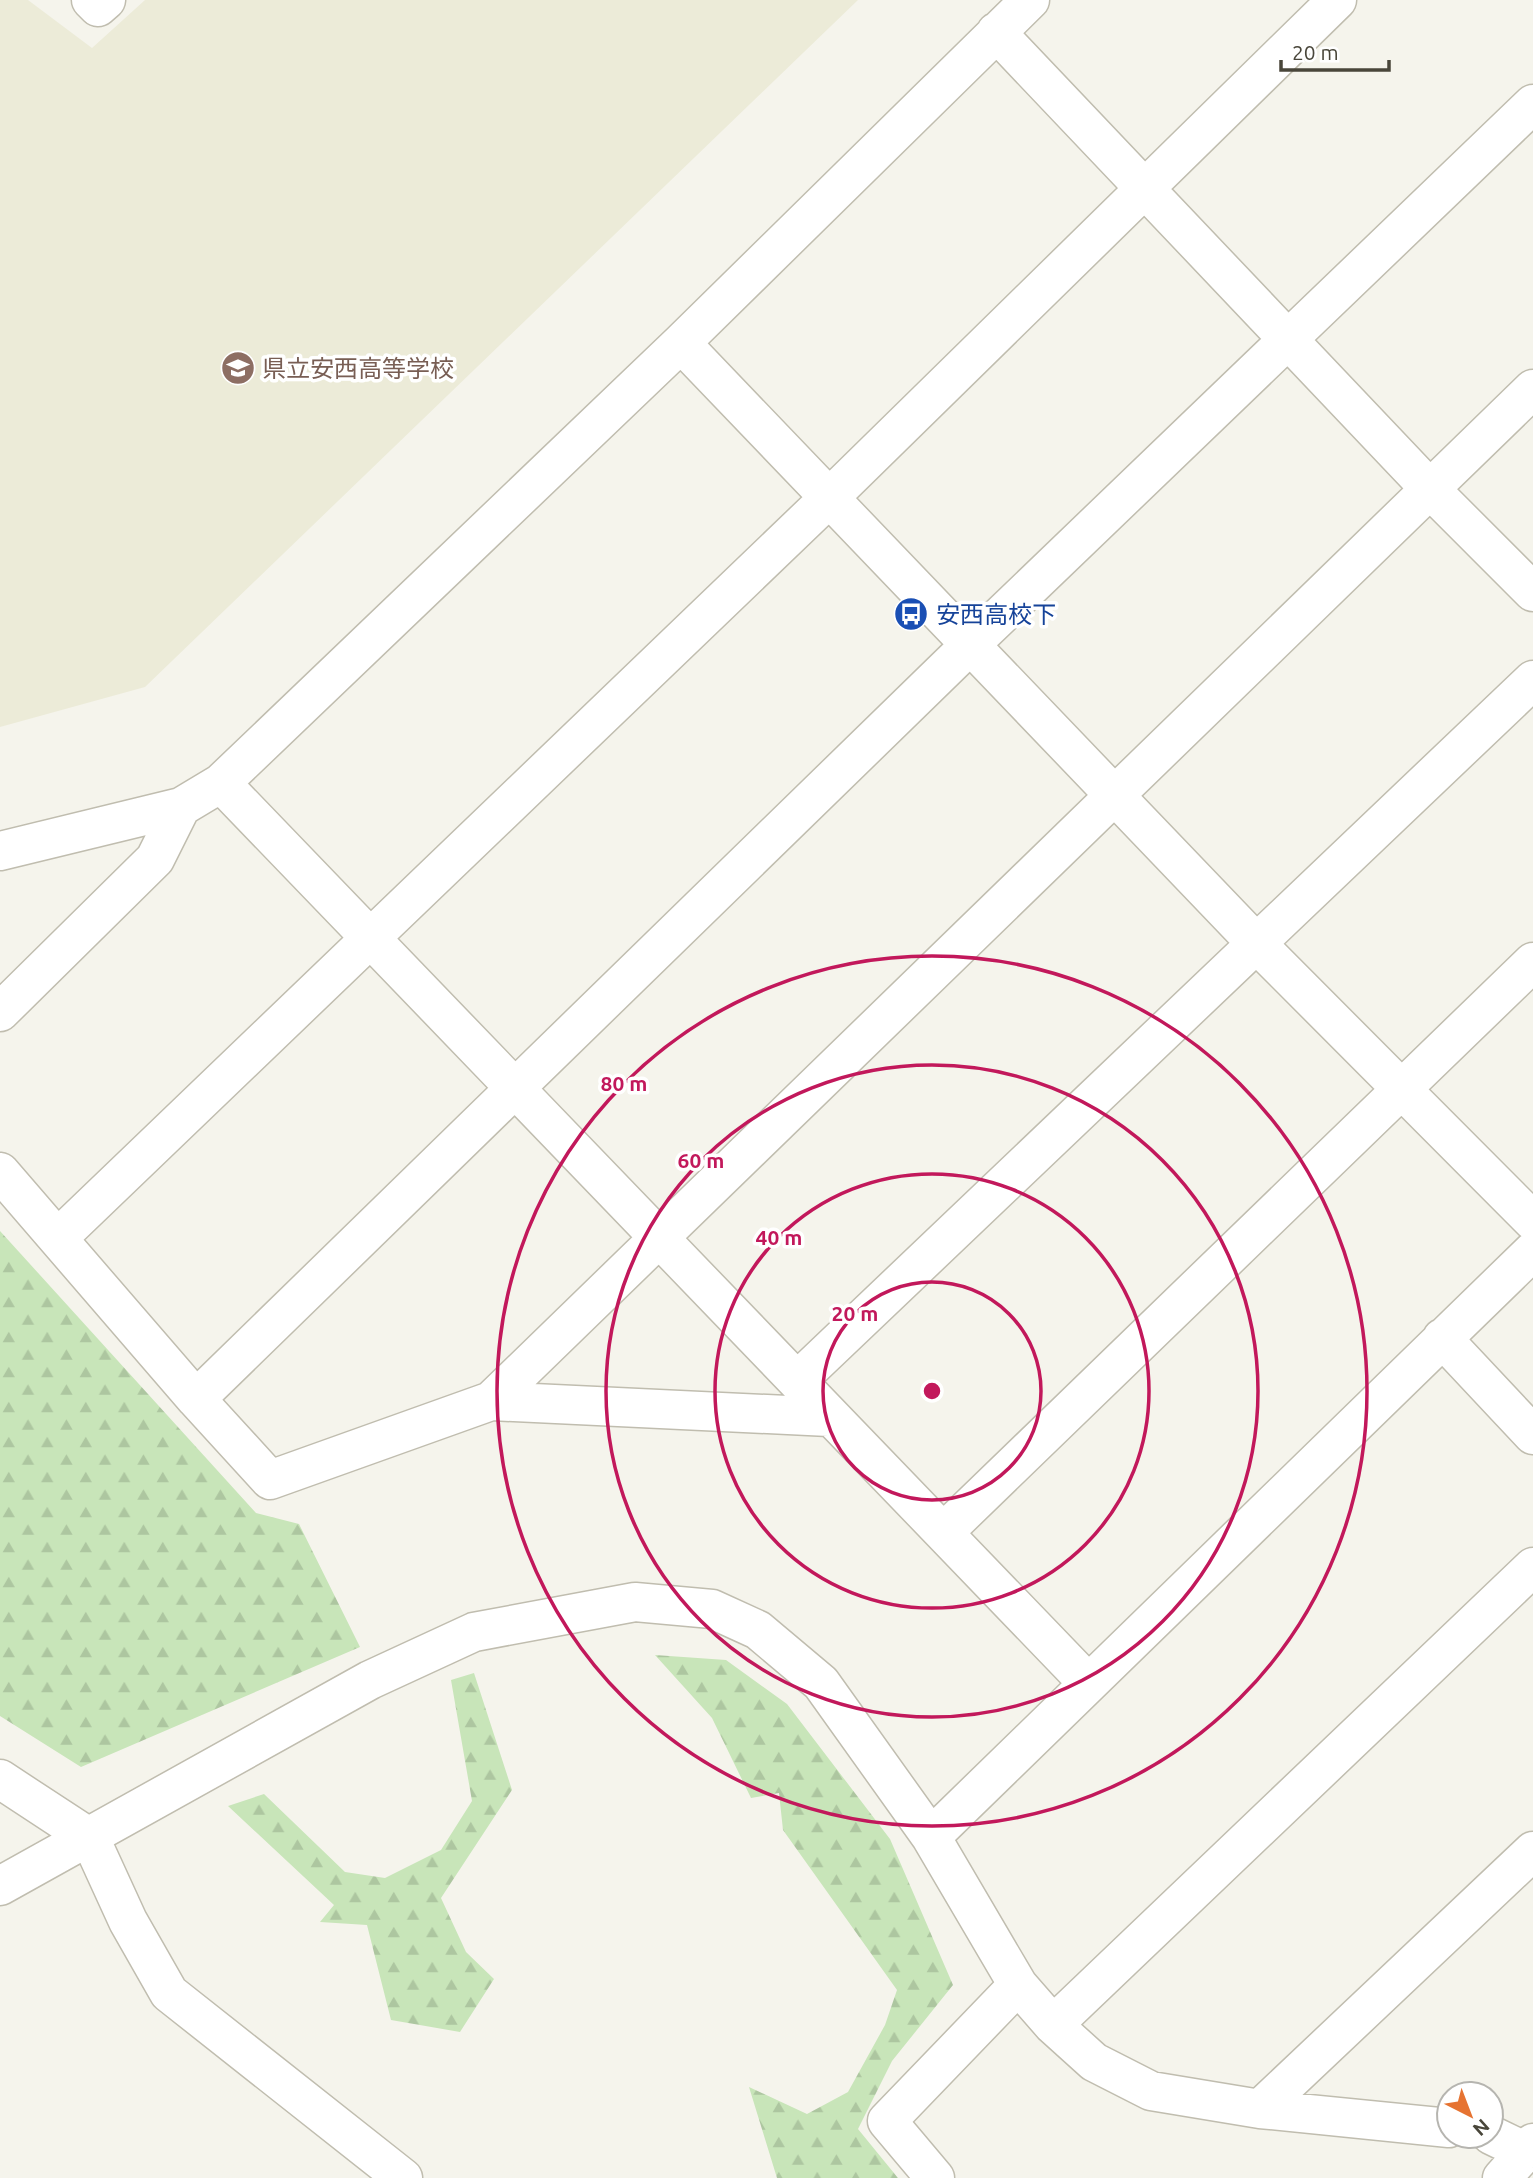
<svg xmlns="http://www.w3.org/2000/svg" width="1533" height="2178" font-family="Ubuntu,'Noto Sans JP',sans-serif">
<defs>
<pattern id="forest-firs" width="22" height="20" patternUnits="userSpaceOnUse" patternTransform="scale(1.75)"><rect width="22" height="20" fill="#c8e5b9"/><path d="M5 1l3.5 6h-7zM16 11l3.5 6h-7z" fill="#adc6a0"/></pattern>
</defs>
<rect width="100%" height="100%" fill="#f5f4ec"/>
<path fill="#ecebd8" d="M 0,0 L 28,0 L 92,48 L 145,0 L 858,0 L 145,687 L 0,727 Z"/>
<path fill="url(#forest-firs)" d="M 0,1231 L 256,1513 L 299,1524 L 360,1647 L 81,1767 L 0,1716 Z
M 655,1655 L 726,1660 L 787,1704 L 890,1839 L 953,1985 L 892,2061 L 858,2129 L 898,2178 L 777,2178 L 749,2087 L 807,2114 L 848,2092 L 885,2025 L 897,1990 L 783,1830 L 779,1793 L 751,1798 L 712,1718 Z
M 474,1673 L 512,1790 L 441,1898 L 466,1952 L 494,1979 L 460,2032 L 391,2020 L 367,1925 L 320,1922 L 334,1905 L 228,1806 L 264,1794 L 345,1872 L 385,1878 L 441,1850 L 472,1801 L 451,1680 Z"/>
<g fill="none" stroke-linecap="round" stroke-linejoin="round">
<g stroke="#c0bdaf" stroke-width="41">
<path id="minor" d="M 91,0 L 98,7 L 106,0
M 996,32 L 1430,489 L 1533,592
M 681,343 L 1257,944 L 1533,1221
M 221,783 L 1088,1683
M 0,851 L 181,807
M 0,1012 L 155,859 L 181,807 L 221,783 L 681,343 L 1030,0
M 0,1172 L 196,1399 L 270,1480 L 491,1401 L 829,1417
M 59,1237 L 830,497 L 1337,0
M 1442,1338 L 1533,1435
M 797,1381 L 1533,680
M 196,1399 L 972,643 L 1533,104
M 491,1401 L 1533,389
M 944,1532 L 1533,962
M 0,1779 L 90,1838 L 128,1921 L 169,1993 L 403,2178
M 931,1837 L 1533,1251
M 0,1886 L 370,1680 L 474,1632 L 635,1602 L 712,1609 L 758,1630 L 821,1683 L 931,1837 L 1018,1985 L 1053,2025 L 1094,2062 L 1151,2091 L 1260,2109 L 1449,2128
M 1053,2025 L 1533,1567
M 1260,2109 L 1533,1851
M 1491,2135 L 1524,2151
M 935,2178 L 887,2121 L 1018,1985
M 1502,2178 L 1533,2143"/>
</g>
<use href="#minor" stroke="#fff" stroke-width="38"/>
</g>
<g fill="none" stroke="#c2185b" stroke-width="3.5">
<circle cx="932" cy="1391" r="109"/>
<circle cx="932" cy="1391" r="217"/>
<circle cx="932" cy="1391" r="326"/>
<circle cx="932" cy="1391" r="435"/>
</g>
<defs>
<g id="school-disc" transform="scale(1.75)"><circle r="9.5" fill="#8d6e63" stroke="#fff"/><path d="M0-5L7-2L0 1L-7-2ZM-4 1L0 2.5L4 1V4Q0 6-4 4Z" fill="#fff"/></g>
<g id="bus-disc" transform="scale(1.75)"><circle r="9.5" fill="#1a4fb4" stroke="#fff"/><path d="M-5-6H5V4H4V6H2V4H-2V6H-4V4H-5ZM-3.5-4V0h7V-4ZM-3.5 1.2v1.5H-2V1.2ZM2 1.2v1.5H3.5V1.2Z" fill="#fff"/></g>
</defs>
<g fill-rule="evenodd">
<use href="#school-disc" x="238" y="368"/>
<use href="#bus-disc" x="911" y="614"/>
</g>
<g text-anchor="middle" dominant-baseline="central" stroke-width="7" stroke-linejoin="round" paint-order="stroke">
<g font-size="24" fill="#785e54" stroke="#fff" text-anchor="start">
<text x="262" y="368">県立安西高等学校</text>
</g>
<g font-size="24" fill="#164399" stroke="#fff" text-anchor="start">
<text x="936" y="614">安西高校下</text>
</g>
</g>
<circle cx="932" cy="1391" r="10" fill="#c2185b" stroke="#fff" stroke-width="3.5"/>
<g font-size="21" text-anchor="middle" font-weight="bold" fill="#c2185b" stroke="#fff" stroke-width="7" stroke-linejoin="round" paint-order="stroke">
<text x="624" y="1091">80 m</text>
<text x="701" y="1168">60 m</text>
<text x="779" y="1245">40 m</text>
<text x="855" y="1321">20 m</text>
</g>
<g transform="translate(1470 2115) rotate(138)"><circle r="33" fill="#ffffff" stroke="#b6b5b0" stroke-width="2"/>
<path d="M0-5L12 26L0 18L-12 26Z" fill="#e67331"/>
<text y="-10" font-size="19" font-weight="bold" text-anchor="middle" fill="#49463a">N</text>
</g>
<path d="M1281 60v10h108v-10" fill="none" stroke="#49463a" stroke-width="3.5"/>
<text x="1292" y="60" font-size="21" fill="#49463a" stroke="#ffffff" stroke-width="5" paint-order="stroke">20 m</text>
</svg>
